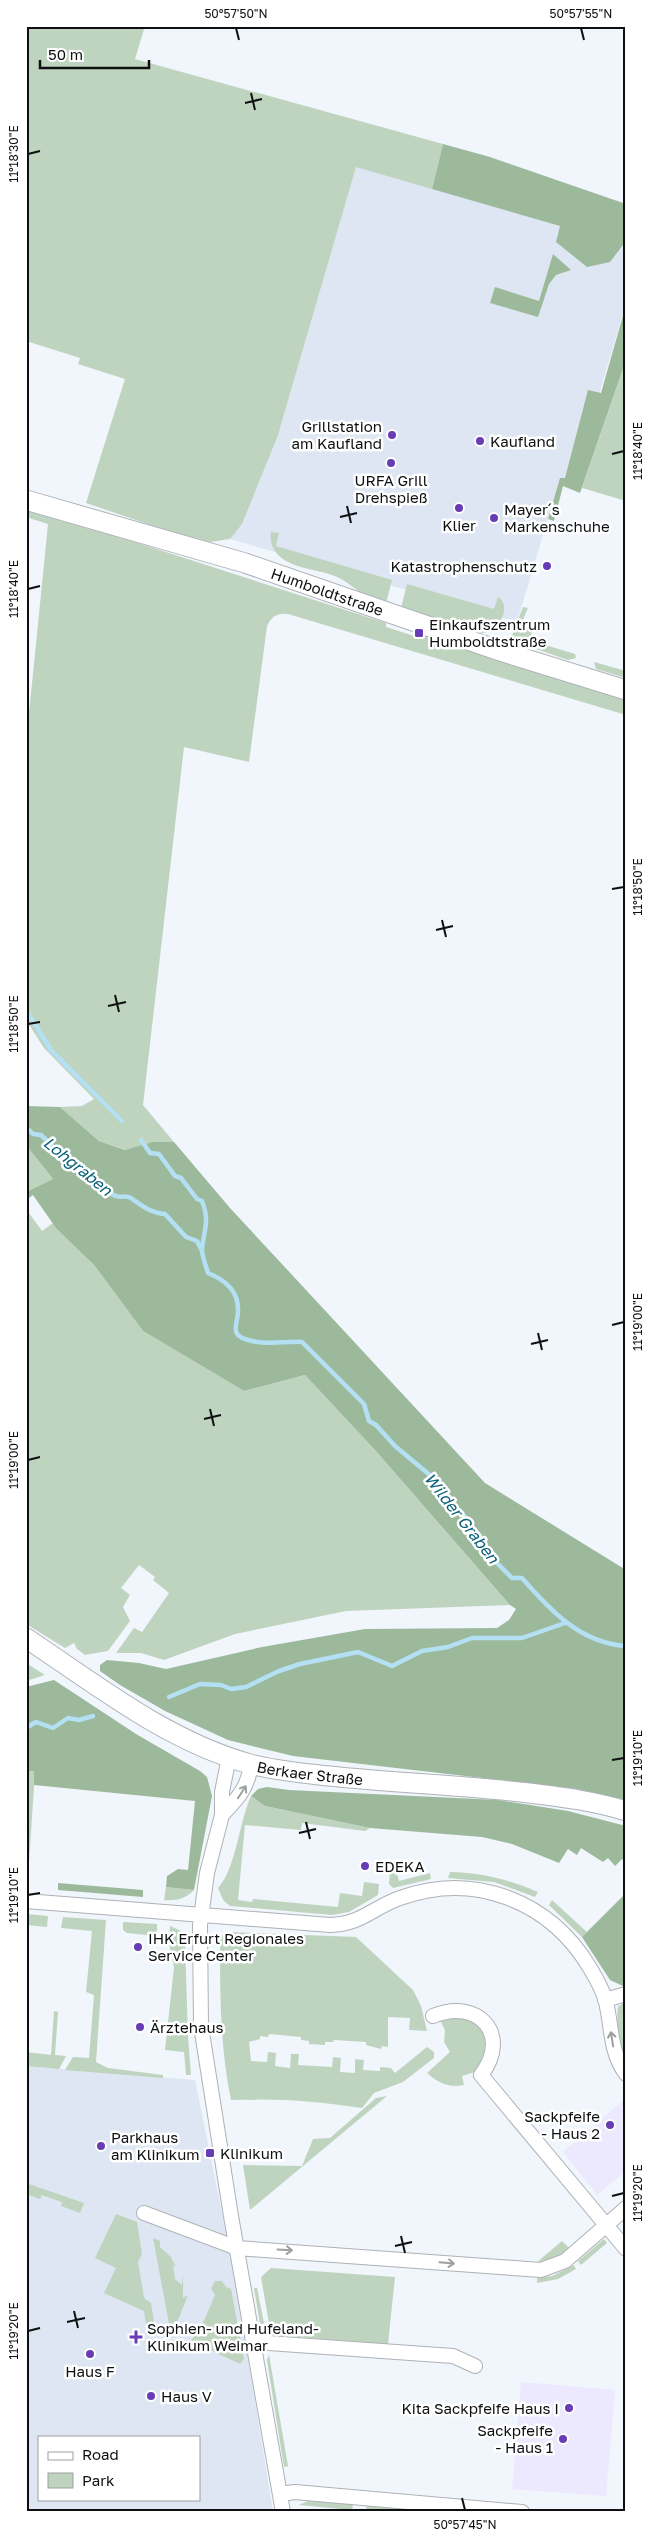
<svg xmlns="http://www.w3.org/2000/svg" width="652" height="2538" font-family="'Golos Text',sans-serif">
<rect width="100%" height="100%" fill="#f1f5fc"/>
<path fill="#dde6f2" fill-rule="evenodd" d="M 356,166 L 561,226 L 626,241 L 626,303 L 572,486 L 558,485 L 517,622 L 230,539 L 281,425 Z
M 26,2066 L 195,2080 L 235,2277 L 273,2512 L 26,2512 ZM 39,2437 L 199,2437 L 199,2499 L 39,2499 Z"/>
<path fill="#ece8fe" d="M 626,2098 L 626,2171 L 597,2195 L 563,2152 Z
M 521,2382 L 615,2390 L 606,2496 L 512,2489 Z"/>
<path fill="#bfd4bf" d="M 26,26 L 145,26 L 135,59 L 443,144 L 432,189 L 356,167 L 278,435 L 242,524 L 230,539 L 210,542 L 171,532 L 86,503 L 125,379 L 78,364 L 80,358 L 26,341 Z
M 626,360 L 626,501 L 582,488 Z
M 26,507 L 386,623 L 386,627 L 424,639 L 426,635 L 626,697 L 626,715 L 288,614 C 277,613 272,616 267,626 L 249,762 L 184,747 L 143,1105 L 174,1142 L 152,1142 L 126,1150 L 99,1141 L 60,1107 L 82,1106 L 94,1099 L 44,1048 L 26,1020 L 26,743 L 48,524 L 26,517 Z
M 271,532 L 279,533 L 276,546 L 392,580 L 385,607 C 366,600 353,584 335,576 C 319,570 300,569 286,561 C 275,555 269,544 271,532 Z
M 407,584 L 494,609 L 498,597 C 511,606 501,620 495,631 L 482,633 L 401,608 Z
M 523,607 L 528,608 L 520,626 L 533,630 L 529,640 L 575,654 L 576,658 L 568,660 L 513,641 L 511,638 Z
M 594,662 L 626,671 L 626,678 L 596,669 Z
M 26,1145 L 53,1179 L 26,1192 Z
M 26,1209 L 42,1231 L 53,1223 L 94,1265 L 143,1331 L 244,1391 L 305,1375 L 375,1450 L 510,1605 L 346,1611 L 235,1634 L 164,1660 L 141,1653 L 116,1653 L 134,1628 L 142,1632 L 169,1593 L 153,1580 L 155,1577 L 139,1565 L 121,1588 L 130,1595 L 123,1607 L 130,1621 L 108,1651 L 85,1655 L 77,1649 L 74,1643 L 65,1648 L 26,1624 Z
M 26,1663 L 45,1675 L 26,1681 Z
M 26,1771 L 35,1771 L 29,1863 L 26,1863 Z
M 251,1796 L 265,1806 L 370,1828 L 365,1831 L 302,1823 L 301,1830 L 245,1825 L 238,1900 L 252,1902 L 253,1899 L 338,1907 L 340,1893 L 362,1896 L 364,1882 L 379,1884 L 378,1895 L 349,1912 L 332,1915 L 230,1906 L 223,1900 L 218,1888 C 236,1869 239,1822 251,1796 Z
M 396,1870 L 399,1881 L 430,1873 L 431,1879 L 393,1888 L 389,1884 L 390,1872 Z
M 450,1872 C 484,1873 506,1879 538,1892 L 535,1897 L 494,1882 L 448,1878 Z
M 166,1887 L 194,1890 C 185,1899 177,1901 164,1900 Z
M 552,1900 L 587,1932 L 582,1937 L 549,1905 Z
M 26,1914 L 48,1916 L 47,1927 L 27,1925 L 26,1929 Z
M 63,1917 L 106,1920 L 96,2062 L 108,2068 L 163,2075 L 163,2078 L 65,2070 L 73,2057 L 89,2058 L 94,1995 L 86,1992 L 92,1931 L 61,1928 Z
M 123,1922 L 157,1924 L 157,1936 L 127,1933 L 123,1930 Z
M 170,1926 L 181,1931 L 185,1943 L 188,2036 L 191,2075 L 186,2075 L 184,2052 L 165,2050 L 174,1967 L 169,1943 Z
M 230,1932 L 356,1937 L 413,1990 L 421,2006 L 427,2031 L 409,2030 L 410,2018 L 388,2017 L 388,2047 L 382,2046 L 381,2049 L 366,2045 L 366,2042 L 334,2040 L 333,2042 L 325,2042 L 325,2045 L 309,2044 L 309,2041 L 301,2040 L 301,2037 L 269,2034 L 268,2037 L 260,2036 L 260,2039 L 249,2042 L 251,2061 L 267,2062 L 268,2052 L 276,2053 L 275,2066 L 290,2068 L 291,2054 L 299,2054 L 298,2065 L 332,2067 L 333,2057 L 341,2058 L 340,2072 L 355,2073 L 355,2059 L 364,2060 L 363,2070 L 380,2071 L 380,2067 L 391,2068 L 395,2073 L 427,2047 L 434,2052 L 434,2058 L 403,2082 L 374,2093 L 362,2108 C 318,2101 276,2098 231,2100 C 220,2047 220,1995 220,1942 L 221,1936 Z
M 626,2001 L 626,2059 C 618,2046 616,2022 618,2007 Z
M 54,2011 L 58,2012 L 55,2055 L 66,2056 L 59,2069 L 26,2066 L 26,2052 L 51,2055 Z
M 457,2013 L 483,2025 L 489,2049 L 478,2071 L 462,2076 L 464,2085 C 449,2088 438,2083 427,2073 L 450,2052 L 444,2042 L 445,2030 L 439,2018 Z
M 387,2096 L 250,2210 L 243,2165 L 302,2166 L 313,2139 L 330,2138 L 376,2098 Z
M 26,2183 L 84,2203 L 80,2213 L 61,2206 L 62,2202 L 42,2195 L 40,2199 L 26,2194 Z
M 116,2214 L 137,2222 L 142,2254 L 138,2262 L 144,2298 L 151,2303 L 155,2328 L 146,2324 L 144,2311 L 104,2293 L 116,2268 L 95,2258 Z
M 153,2238 L 160,2241 L 160,2247 L 171,2257 L 176,2267 L 173,2265 L 175,2279 L 182,2285 L 183,2273 L 183,2298 L 188,2295 L 178,2320 L 170,2329 Z
M 604,2239 L 607,2243 L 581,2265 L 578,2261 Z
M 562,2241 L 569,2248 C 559,2257 549,2260 537,2262 Z
M 574,2265 L 576,2269 L 558,2279 L 537,2283 L 537,2278 L 552,2276 Z
M 271,2268 L 395,2277 L 388,2344 L 271,2335 L 261,2277 Z
M 215,2281 L 222,2281 L 226,2287 L 231,2289 L 232,2294 L 244,2359 L 240,2364 L 191,2341 L 202,2325 L 215,2295 L 211,2288 Z
M 254,2288 L 257,2288 L 266,2333 L 260,2324 Z
M 269,2355 L 288,2466 L 284,2467 L 267,2360 Z
M 308,2501 L 353,2504 L 352,2510 L 299,2505 Z
M 367,2505 L 393,2507 L 392,2512 L 366,2511 Z"/>
<path fill="#9cb99c" d="M 443,144 L 490,157 L 626,204 L 626,241 L 610,262 L 587,267 L 556,242 L 560,226 L 432,189 Z
M 553,254 L 571,270 L 556,275 L 549,284 L 538,317 L 490,303 L 495,287 L 539,301 Z
M 626,305 L 626,360 L 580,493 L 563,486 L 554,521 L 548,519 L 560,478 L 565,478 L 588,390 L 601,393 Z
M 26,1106 L 60,1107 L 99,1141 L 125,1150 L 152,1142 L 174,1142 L 230,1208 L 485,1483 L 626,1570 L 626,1800 L 577,1789 L 293,1756 L 228,1740 L 165,1711 L 120,1685 L 100,1671 L 100,1665 L 107,1660 L 139,1663 L 166,1669 L 262,1647 L 365,1629 L 497,1628 L 509,1620 L 516,1609 L 510,1605 L 375,1450 L 305,1375 L 244,1391 L 143,1331 L 94,1265 L 56,1228 L 33,1195 L 26,1200 L 26,1192 L 53,1179 L 26,1145 Z
M 54,1680 L 136,1734 L 200,1771 L 207,1777 L 212,1796 L 194,1890 L 166,1887 L 167,1876 L 178,1869 L 188,1870 L 195,1801 L 34,1785 L 34,1771 L 26,1771 L 26,1687 Z
M 267,1787 L 289,1790 L 498,1800 L 568,1811 L 626,1826 L 626,1863 L 622,1859 L 615,1866 L 608,1858 L 603,1862 L 581,1848 L 577,1855 L 568,1849 L 559,1863 L 512,1844 L 482,1837 L 370,1828 L 265,1806 L 251,1796 L 258,1789 Z
M 58,1883 L 143,1890 L 143,1897 L 58,1890 Z
M 626,1893 L 626,1987 L 625,1987 L 610,1980 L 582,1937 Z"/>
<g fill="none" stroke-linecap="round" stroke-linejoin="round">
<path stroke="#b4e0f3" stroke-width="4.5" d="M 26,1010 L 51,1050 L 122,1121
M 26,1127 L 33,1134 L 41,1135 C 59,1152 93,1188 116,1196 C 121,1198 126,1195 131,1198 C 142,1206 151,1213 165,1214 L 186,1237 L 197,1241 L 202,1251
M 141,1140 L 150,1153 L 159,1154 L 175,1176 L 181,1178 L 197,1199 L 202,1201 C 210,1221 204,1230 202,1249 C 202,1257 206,1266 208,1273 C 223,1279 238,1290 238,1309 C 239,1324 226,1336 252,1341 C 269,1345 285,1341 302,1342 L 364,1404 L 369,1421 L 376,1425 L 395,1446 L 431,1476 L 446,1503 L 461,1512 L 482,1539 L 494,1560 L 512,1578 L 522,1578 C 550,1610 580,1643 626,1646
M 169,1697 L 200,1684 L 221,1685 L 231,1689 L 246,1687 L 279,1671 L 300,1664 L 358,1652 L 392,1666 L 422,1651 L 448,1647 L 472,1638 L 522,1638 L 565,1623
M 26,1728 L 36,1722 L 53,1728 L 68,1718 L 79,1720 L 93,1716"/>
<g stroke="#adb2b7" stroke-width="16">
<path id="street" d="M 229,1757 L 222,1792 L 222,1815 L 207,1873 L 200,1925 L 201,2026 L 231,2216 L 283,2512
M 222,1815 C 238,1798 248,1788 251,1764
M 26,1901 L 330,1925 C 362,1924 372,1908 400,1898 C 474,1871 550,1901 590,1968 C 596,1978 603,1990 606,2002 C 612,2027 610,2053 626,2074
M 605,2000 L 626,1994
M 433,2016 C 478,1997 512,2035 481,2075 L 626,2249
M 144,2213 L 237,2248 L 541,2270 L 565,2261 L 626,2208
M 253,2342 L 453,2356 L 475,2366
M 280,2494 L 295,2492 L 522,2512"/>
</g>
<g stroke="#adb2b7" stroke-width="21">
<g id="secondary">
<path id="s1" d="M 26,500 L 245,563 L 500,651 L 626,690"/>
<path id="s2" d="M 26,1638 C 97,1685 167,1741 250,1764 C 276,1771 303,1773 329,1776 C 395,1783 462,1785 529,1793 C 562,1797 594,1801 626,1811"/>
</g>
</g>
<use href="#street" stroke="#fff" stroke-width="14"/>
<use href="#secondary" stroke="#fff" stroke-width="19"/>
</g>
<defs><path id="oneway-shaft" d="M-6 0H5M1.5-3L5.5 0L1.5 3" fill="none" stroke-width="1.6" stroke-linecap="round" stroke-linejoin="round" transform="scale(1.25)"/></defs>
<g stroke="#9e9fa0">
<use href="#oneway-shaft" transform="translate(242 1792) rotate(-57)"/>
<use href="#oneway-shaft" transform="translate(612 2039) rotate(-99)"/>
<use href="#oneway-shaft" transform="translate(285 2250) rotate(3)"/>
<use href="#oneway-shaft" transform="translate(447 2263) rotate(5)"/>
</g>
<path fill="none" stroke="#0d0f11" stroke-width="2" d="M 236,28 L 239,40M 581,28 L 584,40M 251,93 L 255,110M 245,103 L 262,99M 28,154 L 40,151M 612,454 L 624,451M 347,506 L 351,523M 340,517 L 357,513M 28,589 L 40,586M 612,889 L 624,887M 442,920 L 446,937M 436,930 L 453,926M 115,995 L 119,1012M 108,1006 L 126,1002M 28,1024 L 40,1022M 612,1325 L 624,1322M 538,1333 L 542,1350M 531,1344 L 548,1340M 210,1409 L 214,1426M 204,1419 L 221,1415M 28,1460 L 40,1457M 612,1760 L 624,1758M 306,1822 L 310,1839M 299,1833 L 316,1829M 28,1895 L 40,1893M 612,2196 L 624,2193M 401,2236 L 405,2253M 395,2246 L 412,2242M 74,2311 L 78,2328M 67,2322 L 85,2318M 28,2331 L 40,2328M 462,2498 L 465,2510"/>
<g fill="#673cb4" stroke="#fff" stroke-width="2">
<circle cx="392" cy="435" r="5"/>
<circle cx="480" cy="441" r="5"/>
<circle cx="391" cy="463" r="5"/>
<circle cx="459" cy="508" r="5"/>
<circle cx="494" cy="518" r="5"/>
<circle cx="547" cy="566" r="5"/>
<rect x="414" y="628" width="10" height="10" rx="2.5"/>
<circle cx="365" cy="1866" r="5"/>
<circle cx="138" cy="1947" r="5"/>
<circle cx="140" cy="2027" r="5"/>
<circle cx="610" cy="2125" r="5"/>
<circle cx="101" cy="2146" r="5"/>
<rect x="205" y="2148" width="10" height="10" rx="2.5"/>
<path d="M133.5 2329.5h5v5h5v5h-5v5h-5v-5h-5v-5h5z"/>
<circle cx="90" cy="2354" r="5"/>
<circle cx="151" cy="2396" r="5"/>
<circle cx="569" cy="2408" r="5"/>
<circle cx="563" cy="2439" r="5"/>
</g>
<g text-anchor="middle" dominant-baseline="central" stroke-width="5" stroke-linejoin="round" paint-order="stroke">
<g font-size="15" fill="#0d0f11" stroke="#fff" text-anchor="start">
<text x="382" y="426" text-anchor="end">Grillstation<tspan x="382" dy="17">am Kaufland</tspan></text>
<text x="490" y="441">Kaufland</text>
<text x="391" y="480" text-anchor="middle">URFA Grill<tspan x="391" dy="17">Drehspieß</tspan></text>
<text x="504" y="509">Mayer´s<tspan x="504" dy="17">Markenschuhe</tspan></text>
<text x="459" y="525" text-anchor="middle">Klier</text>
<text x="537" y="566" text-anchor="end">Katastrophenschutz</text>
<text x="429" y="624">Einkaufszentrum<tspan x="429" dy="17">Humboldtstraße</tspan></text>
<text x="375" y="1866">EDEKA</text>
<text x="148" y="1938">IHK Erfurt Regionales<tspan x="148" dy="17">Service Center</tspan></text>
<text x="150" y="2027">Ärztehaus</text>
<text x="600" y="2116" text-anchor="end">Sackpfeife<tspan x="600" dy="17">- Haus 2</tspan></text>
<text x="111" y="2137">Parkhaus<tspan x="111" dy="17">am Klinikum</tspan></text>
<text x="220" y="2153">Klinikum</text>
<text x="147" y="2328">Sophien- und Hufeland-<tspan x="147" dy="17">Klinikum Weimar</tspan></text>
<text x="90" y="2371" text-anchor="middle">Haus F</text>
<text x="161" y="2396">Haus V</text>
<text x="559" y="2408" text-anchor="end">Kita Sackpfeife Haus I</text>
<text x="553" y="2430" text-anchor="end">Sackpfeife<tspan x="553" dy="17">- Haus 1</tspan></text>
</g>
<g font-size="15" fill="#0d0f11" stroke="#fff">
<text stroke="none"><textPath href="#s1" startOffset="315">Humboldtstraße</textPath></text>
<text stroke="none"><textPath href="#s2" startOffset="319">Berkaer Straße</textPath></text>
</g>
<g font-size="16" font-style="italic" fill="#0c617a" stroke="#fff">
<text transform="translate(78 1166) rotate(39)">Lohgraben</text>
<text transform="translate(462 1518) rotate(52)">Wilder Graben</text>
</g>
</g>
<rect width="652" height="2538" fill="none" stroke="#ffffff" stroke-width="55"/>
<rect x="38" y="2436" width="162" height="65" fill="#ffffff" stroke="#9e9fa0"/>
<rect x="48" y="2452" width="25" height="8" fill="#ffffff" stroke="#9e9fa0"/>
<text x="82" y="2460" font-size="15" fill="#0d0f11">Road</text>
<rect x="48" y="2473" width="25" height="15" fill="#bfd4bf" stroke="#9e9fa0"/>
<text x="82" y="2486" font-size="15" fill="#0d0f11">Park</text>
<path d="M40 60v8h109v-8" fill="none" stroke="#0d0f11" stroke-width="2.5"/>
<text x="48" y="60" font-size="15" fill="#0d0f11" stroke="#ffffff" stroke-width="4" paint-order="stroke">50 m</text>
<rect x="28" y="28" width="596" height="2482" fill="none" stroke="#0d0f11" stroke-width="2"/>
<g font-size="12" text-anchor="middle" fill="#0d0f11">
<text x="236" y="18">50°57'50"N</text>
<text x="581" y="18">50°57'55"N</text>
<text transform="translate(14 154) rotate(-90)" y="4">11°18'30"E</text>
<text transform="translate(638 451) rotate(-90)" y="4">11°18'40"E</text>
<text transform="translate(14 589) rotate(-90)" y="4">11°18'40"E</text>
<text transform="translate(638 887) rotate(-90)" y="4">11°18'50"E</text>
<text transform="translate(14 1024) rotate(-90)" y="4">11°18'50"E</text>
<text transform="translate(638 1322) rotate(-90)" y="4">11°19'00"E</text>
<text transform="translate(14 1460) rotate(-90)" y="4">11°19'00"E</text>
<text transform="translate(638 1758) rotate(-90)" y="4">11°19'10"E</text>
<text transform="translate(14 1895) rotate(-90)" y="4">11°19'10"E</text>
<text transform="translate(638 2193) rotate(-90)" y="4">11°19'20"E</text>
<text transform="translate(14 2331) rotate(-90)" y="4">11°19'20"E</text>
<text x="465" y="2529">50°57'45"N</text>
</g>
</svg>
